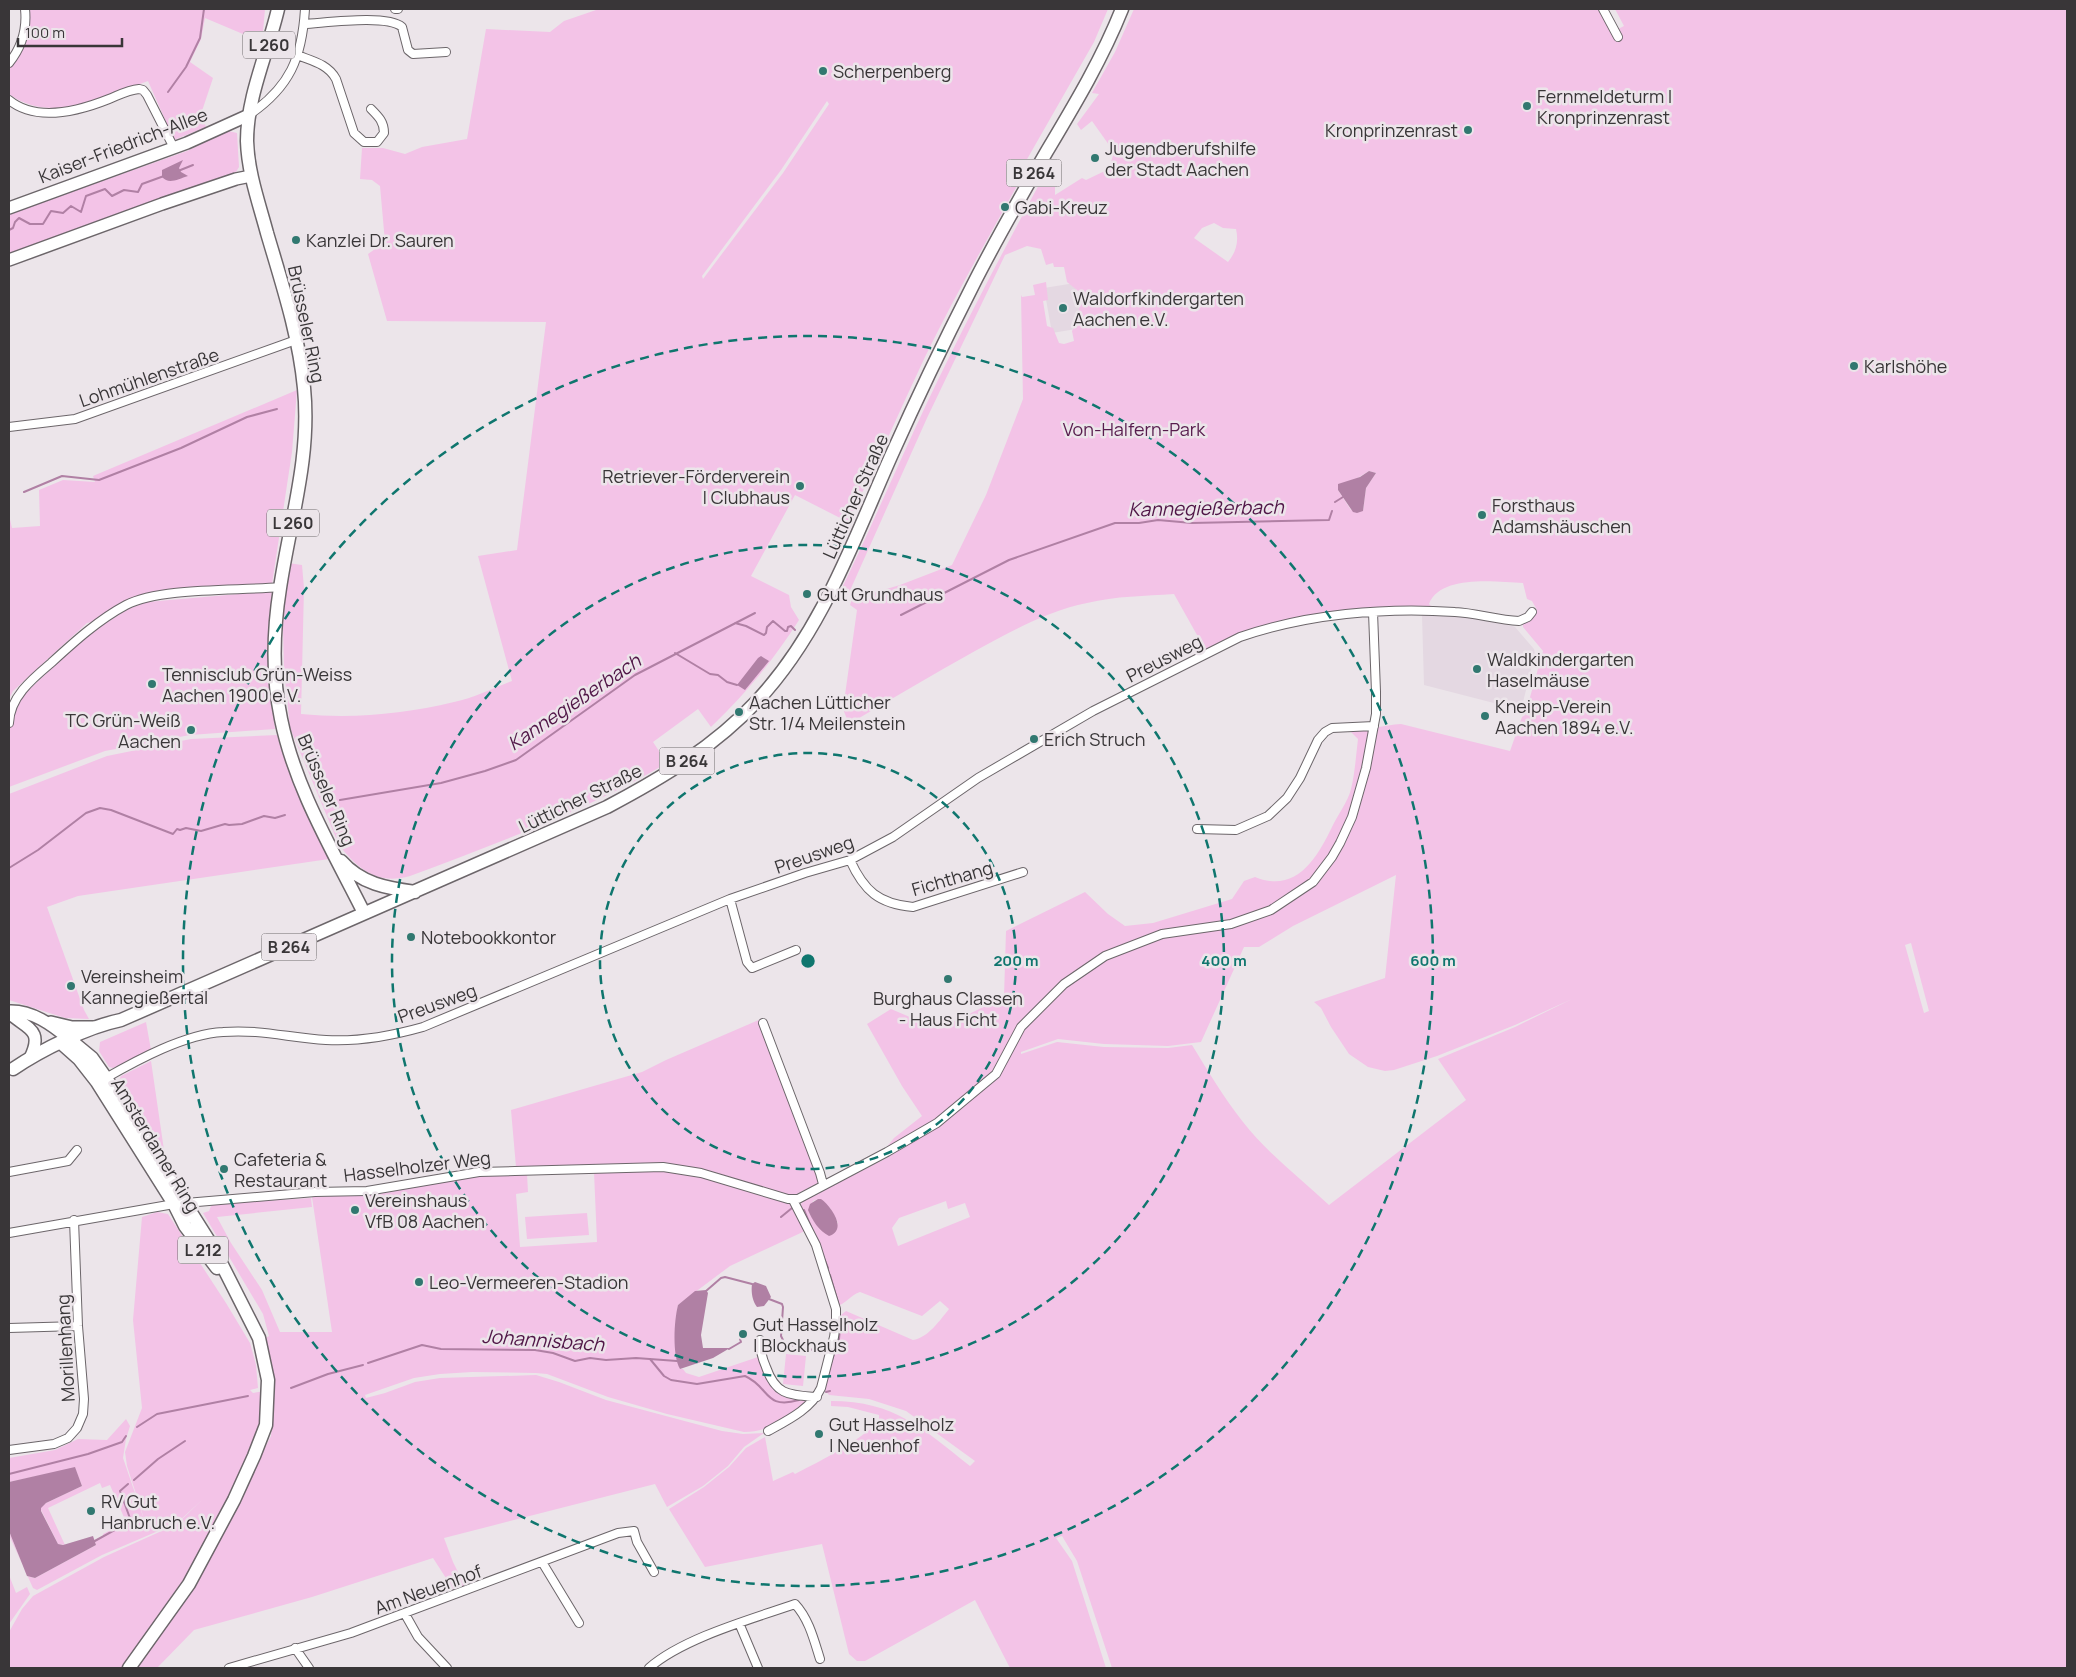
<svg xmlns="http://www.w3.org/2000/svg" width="2076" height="1677" font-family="Manrope,sans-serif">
<rect width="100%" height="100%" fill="#ece5ea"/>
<path fill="#e4d8e2" d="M 1075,283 L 1082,328 L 1052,333 L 1044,288 Z
M 1422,615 L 1467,616 L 1491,620 L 1515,627 L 1534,649 L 1535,654 L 1521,710 L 1424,685 Z"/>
<path fill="#f3c3e7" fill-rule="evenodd" d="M 28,9 L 265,9 L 262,42 L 205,18 L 201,39 L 190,62 L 213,78 L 201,114 L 206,127 L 174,140 L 148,81 C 105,97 51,125 9,94 L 9,67 C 23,52 31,30 28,9 Z
M 599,9 L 1108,9 L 1094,42 L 1026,161 L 1029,164 C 994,228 957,291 925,357 C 899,412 875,468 848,522 L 795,495 L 751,576 L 789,595 L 791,607 L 799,620 C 773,661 746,693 711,727 L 698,709 L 653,742 L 667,763 C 586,811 497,843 410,876 C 377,885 359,870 339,845 L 290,728 L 284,669 L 283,628 L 288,563 L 302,565 L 304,588 L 301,714 C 353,719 404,714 454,702 C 474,698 493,688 512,681 L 478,556 L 517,550 L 546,322 L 387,321 L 368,254 L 385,242 L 380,186 L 372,180 L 360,179 L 362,148 L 383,148 L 405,154 L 422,147 L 467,139 L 486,29 L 550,32 L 564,21 ZM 827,101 L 829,104 L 783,173 L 703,279 L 702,276 L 781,170 Z
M 1134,9 L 1603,9 L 1614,31 L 1624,26 L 1615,9 L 2067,9 L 2067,1668 L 1112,1668 L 1077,1561 L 1062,1536 L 1056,1538 L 1072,1561 L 1106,1668 L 1010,1668 L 975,1600 L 865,1661 L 857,1661 L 849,1654 L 822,1544 L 705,1567 L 669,1509 L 704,1487 L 729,1467 L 746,1448 L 765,1437 L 773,1481 L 793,1472 L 795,1474 C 824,1459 854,1444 879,1422 L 879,1415 L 848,1407 L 831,1406 L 831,1401 C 895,1401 923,1429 970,1466 L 975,1461 L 906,1411 L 869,1399 L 829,1395 L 823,1388 L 841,1315 L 846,1311 L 913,1340 C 928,1338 940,1320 949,1309 L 940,1301 L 922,1316 L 860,1292 C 851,1295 848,1301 840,1305 L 838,1310 L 802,1212 L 801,1204 L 804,1200 L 889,1157 L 886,1148 L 894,1138 L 922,1116 L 902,1086 L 867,1024 L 891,1009 L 938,1029 L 1004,997 L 1006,931 L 1085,892 L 1108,914 L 1125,926 L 1153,923 L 1232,899 L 1244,881 L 1255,877 C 1296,894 1317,858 1332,827 C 1338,814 1348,802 1351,789 C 1355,773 1356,755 1358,739 L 1350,731 C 1368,730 1384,725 1401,724 L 1510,751 L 1522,717 L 1525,715 L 1543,651 L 1523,627 L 1523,624 L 1530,619 L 1537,610 L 1532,601 L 1527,599 L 1523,583 C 1496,582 1441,574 1429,604 L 1432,607 C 1381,611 1317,609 1269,624 C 1247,631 1227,640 1206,651 L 1174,594 C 1145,596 1116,596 1087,603 C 1047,611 1010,632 975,651 C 932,675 891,699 849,724 L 843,709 L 857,610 L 850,605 L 852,599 L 900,585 L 952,565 L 986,495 L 1023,399 L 1021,295 L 1022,297 L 1035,295 L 1033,285 L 1046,282 L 1048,300 L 1043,301 L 1047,326 L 1053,328 L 1059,343 L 1064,344 L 1074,341 L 1072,331 L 1076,324 L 1082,294 L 1067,282 L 1064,267 L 1054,267 L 1053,263 L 1046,265 L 1041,249 L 1027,246 L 1005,255 L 927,418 L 848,595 L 840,592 C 862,547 882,501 903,455 C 947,357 997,262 1048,168 L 1055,178 L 1055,195 L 1082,178 L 1086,180 L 1109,169 L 1114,152 L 1092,121 L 1081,130 L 1077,124 L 1099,94 L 1092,93 L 1115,52 ZM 1214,223 L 1223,228 L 1236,229 C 1239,242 1236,252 1228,262 L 1194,238 L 1202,228 ZM 1369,471 L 1376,473 L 1366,488 L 1363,511 L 1351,510 L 1338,490 ZM 1396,875 L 1385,978 L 1314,1002 L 1321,1008 L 1331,1027 L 1349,1054 L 1368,1067 L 1385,1071 L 1394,1070 L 1437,1056 L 1515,1025 L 1572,999 L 1515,1027 L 1438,1059 L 1466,1100 L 1329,1205 C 1300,1178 1267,1153 1243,1122 C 1224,1098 1208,1071 1192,1045 L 1168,1048 L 1104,1047 L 1057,1042 L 1021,1054 L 1021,1052 L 1058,1039 L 1104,1044 L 1168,1046 L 1201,1042 L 1244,947 L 1259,947 L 1293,926 ZM 1191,927 L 1233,927 L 1163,938 L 1106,958 L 1066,986 L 1104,953 ZM 1911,943 L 1929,1011 L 1924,1013 L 1905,945 ZM 818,1199 L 830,1208 L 838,1223 L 820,1228 L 809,1213 L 813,1201 ZM 946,1201 L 948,1209 L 965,1203 L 970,1217 L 898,1246 L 892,1228 L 899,1218 Z
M 228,131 L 237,133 L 239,167 L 236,172 L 201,184 L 198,188 L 9,256 L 9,214 L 187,151 Z
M 297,390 L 292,452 L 272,584 L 183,589 L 146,594 L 121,604 L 96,621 L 87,623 L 13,691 L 9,699 L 9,515 L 12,528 L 40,526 L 39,490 L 63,480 L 95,482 L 93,476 Z
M 272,591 L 267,651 L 275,729 L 190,735 L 105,751 L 9,787 L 9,741 L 11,716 L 20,698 L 89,634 L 128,609 L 147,602 Z
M 277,735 C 289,778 309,819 329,859 L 78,896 L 47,907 L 84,1010 L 89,1019 L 65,1018 L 9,1000 L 9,794 L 107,756 L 191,739 Z
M 761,1019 L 820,1182 L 791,1197 L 692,1168 L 516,1167 L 511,1110 L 642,1072 L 666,1060 Z
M 146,1022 L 151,1050 L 113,1068 L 109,1067 L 99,1051 L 100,1042 Z
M 151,1061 L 165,1157 L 118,1082 L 121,1076 Z
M 674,1170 L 695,1174 L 785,1200 L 792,1204 L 807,1230 L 730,1266 L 678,1305 L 675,1330 L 680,1369 L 683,1369 L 686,1373 L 699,1377 L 758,1357 L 771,1383 L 809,1399 L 807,1404 C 787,1417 769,1432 744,1432 L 667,1414 L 608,1397 L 547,1374 L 536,1373 L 472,1372 L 440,1374 L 414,1378 L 365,1395 L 366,1398 L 385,1393 L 415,1382 L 440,1378 L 536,1375 L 559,1382 L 606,1400 L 722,1431 L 743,1434 L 764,1433 L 744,1447 L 728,1466 L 703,1486 L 667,1507 L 655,1484 L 444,1538 L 453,1562 L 466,1588 L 455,1592 L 433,1558 L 312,1597 L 194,1630 L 157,1668 L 135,1668 L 243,1490 L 271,1436 L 274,1390 L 272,1368 L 264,1339 L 269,1336 L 263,1314 L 203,1213 L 209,1211 L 211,1206 L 214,1204 L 311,1198 L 312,1207 L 217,1217 L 231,1243 L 262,1290 L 280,1332 L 332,1332 L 312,1197 L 386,1193 L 444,1180 L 477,1176 L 527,1174 L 528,1192 L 516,1194 L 520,1247 L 597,1242 L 594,1172 Z
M 157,1212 L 168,1214 L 226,1303 L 250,1343 L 256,1365 L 258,1388 L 250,1390 L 253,1393 L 264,1391 L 260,1427 L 252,1454 L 185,1581 L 124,1668 L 9,1668 L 9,1632 L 22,1609 L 33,1596 L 104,1557 L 177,1524 L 203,1499 L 177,1523 L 102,1555 L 37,1590 L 33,1588 L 9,1535 L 9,1531 L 27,1576 L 35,1578 L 96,1545 L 93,1536 L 94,1540 L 103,1536 L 103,1534 L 126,1522 L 110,1485 L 102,1488 L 100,1483 L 48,1508 L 65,1545 L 58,1544 L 40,1508 L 46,1503 L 82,1486 L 75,1468 L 9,1482 L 9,1458 L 55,1450 L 78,1439 L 107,1440 L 126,1419 L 130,1426 L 126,1439 L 123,1458 L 148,1531 L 127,1466 L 125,1452 L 142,1408 L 133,1320 L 142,1217 Z
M 587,1213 L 589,1235 L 527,1239 L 525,1217 Z
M 786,1354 L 806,1356 L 803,1386 L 783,1384 Z
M 9,1575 L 16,1593 L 27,1587 L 30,1594 L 9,1624 Z"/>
<path fill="#b080a4" d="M 183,160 L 179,168 L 181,172 L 188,176 C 178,179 169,185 162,177 L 162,170 Z
M 1369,471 L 1376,473 L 1366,488 L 1363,511 L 1357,513 L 1353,512 L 1338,490 L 1338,484 L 1360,477 Z
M 761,656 L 769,661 L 745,690 L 737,685 L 758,658 Z
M 818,1199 L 821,1199 C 831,1206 848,1230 829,1236 C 819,1231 812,1220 808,1210 L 810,1204 Z
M 755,1282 L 766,1286 L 771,1297 L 764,1306 L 757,1307 C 752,1301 751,1291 752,1284 Z
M 706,1290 L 708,1293 L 701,1335 L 703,1348 L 730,1348 L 713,1358 L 680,1369 C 672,1355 674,1321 678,1305 L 695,1291 Z
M 75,1467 L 82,1486 L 46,1503 L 41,1508 L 41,1511 L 58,1544 L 63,1545 L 93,1536 L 96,1545 L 35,1578 L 27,1576 L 9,1531 L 9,1482 Z"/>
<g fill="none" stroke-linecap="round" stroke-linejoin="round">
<path stroke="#b080a4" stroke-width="2" d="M 168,92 L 186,67 L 200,38 L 204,9
M 178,171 L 193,165
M 9,230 L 13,228 L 15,222 L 19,218 L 30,224 L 43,224 L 51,211 L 63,213 L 71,206 L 81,212 L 86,196 L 105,189 L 112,196 L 124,190 L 138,192 L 142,184 L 164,176
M 24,492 L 62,476 L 99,480 L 181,448 L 247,417 L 277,409
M 1335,502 L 1343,497
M 901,615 L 1009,560 L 1115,523 L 1139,523 L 1158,520 L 1192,523 L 1329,520 L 1332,511
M 735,623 L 746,626 L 764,635 L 766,633 L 767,627 L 773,621 L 785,631 L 787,631 L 788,627 L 791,626 L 795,630
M 675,653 L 710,674 L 718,675 L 727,682 L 737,685
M 340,800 L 441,783 L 485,771 L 516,760 L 635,675 L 755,613
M 9,868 L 38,850 L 86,813 L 100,808 L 111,810 L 173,834 L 177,829 L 180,830 L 186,828 L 201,831 L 225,824 L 229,825 L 242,824 L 264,816 L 275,818 L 285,815
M 804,1210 L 828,1268
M 781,1217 L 792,1208
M 830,1275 L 839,1306
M 706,1291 L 721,1278 L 725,1277 L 752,1284
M 769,1299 L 782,1304 L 783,1307 L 781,1336 L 784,1342 C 798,1349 812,1349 827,1352
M 729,1349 L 741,1342 L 740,1339
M 650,1359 L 664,1376 L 671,1380 L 697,1384 L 745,1376 C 770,1387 764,1410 799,1400
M 368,1363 L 422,1345 L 441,1349 L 535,1350 L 553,1353 L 575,1361 L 590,1358 L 606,1360 L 636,1358 L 677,1361
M 830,1366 L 839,1339 L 841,1317
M 291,1388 L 328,1374 L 363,1365
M 826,1392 L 830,1391
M 137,1427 L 157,1414 L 248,1396
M 9,1474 L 88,1454 L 122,1442 L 126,1436
M 134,1480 L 158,1459 L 185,1441
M 93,1542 L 131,1521 L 120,1491 L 128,1484"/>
<g stroke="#6c666a" stroke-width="10">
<path id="street" d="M 395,9 L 398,9
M 1603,9 L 1618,37
M 304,24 C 325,23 387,14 402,27 L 408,50 L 413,54 L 446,52
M 297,55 C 312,61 328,64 336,79 L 354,133 L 364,142 L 377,142 L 384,133 C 384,122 379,117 371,109
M 9,63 C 22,47 27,28 25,9
M 9,100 C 37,123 79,111 109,99 C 119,95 128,90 139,89 L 143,90 L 147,95 L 174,148
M 249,115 C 290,87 302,58 305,9
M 9,427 L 75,419 L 296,340
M 9,723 C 10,697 32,679 51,663 C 74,642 98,620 126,605 C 161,587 238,591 280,587
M 1197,829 L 1236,830 L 1268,816 L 1287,798 L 1300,778 L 1318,740 L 1325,732 L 1332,728 L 1374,726
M 850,860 C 864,891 879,904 913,907 L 1023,872
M 730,899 L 747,962 L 752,968 L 796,950
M 763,1023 L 820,1173 L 823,1184
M 104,1079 C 137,1060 185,1034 223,1032 C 260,1029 290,1038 326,1040 C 359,1042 391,1036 423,1027 L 730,899 L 805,873 L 850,860 L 893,837 L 978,778 L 1093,711 L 1240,637 C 1307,614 1384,607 1455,612 C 1476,613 1497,620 1519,621 L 1528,617 L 1532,612
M 9,1172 L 68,1161 L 77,1150
M 9,1233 L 174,1204 L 315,1192 L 367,1191 L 479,1172 L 515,1171 L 663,1167 L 701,1173 L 788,1199 L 798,1199 L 887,1152 L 937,1123 L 996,1074 L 1021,1027 L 1064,984 L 1105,956 L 1162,934 L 1231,924 L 1271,910 L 1313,882 L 1332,857 L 1340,843 L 1352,817 L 1366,768 L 1376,714 L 1376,692 L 1373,612
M 9,1328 L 78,1326
M 760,1340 C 760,1350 762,1358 766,1367 C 776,1396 790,1395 817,1397
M 768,1431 C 788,1420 811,1409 821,1388 L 834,1337 L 836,1324 L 836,1309 L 816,1245 L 793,1200
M 9,1450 L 54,1444 L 68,1438 L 77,1428 L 83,1414 L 84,1399 L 78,1326 L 74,1220
M 542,1562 L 579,1623
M 405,1614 L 418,1637 L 447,1668
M 739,1623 L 758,1668
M 295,1648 L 309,1668
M 229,1668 L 351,1633 L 618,1533 L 634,1531 L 637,1542 L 654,1572
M 649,1668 C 683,1638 752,1619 795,1604 C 809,1619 814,1640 820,1659"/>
</g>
<g stroke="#6c666a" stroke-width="14">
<path id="secondary" d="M 9,208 L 187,143 L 249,115
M 9,260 L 162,204 L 236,179 L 251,176
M 9,1011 C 32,1010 52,1025 69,1039
M 9,1013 C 27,1029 44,1029 30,1058
M 51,1022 L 72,1027 L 94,1027"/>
</g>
<g stroke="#6c666a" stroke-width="15">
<path id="primary" d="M 278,9 C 268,52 247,96 247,141 C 248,173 259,203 267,233 C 282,284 299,335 304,388 C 311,457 290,521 280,588 C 273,632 272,676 281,719 C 295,788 333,851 364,913
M 341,861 C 361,884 387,888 415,892
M 69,1039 L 92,1058 L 106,1078 L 214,1249 L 259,1338 L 268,1380 L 266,1425 L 254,1456 L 234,1500 L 189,1584 L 129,1668
M 61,1043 L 79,1059 L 97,1082 L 174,1204 L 185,1226 L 217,1268
M 13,1069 C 41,1050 87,1027 121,1020 L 607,807 C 662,778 714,747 757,701 C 822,632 854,539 892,454 C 917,398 944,342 972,287 C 995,241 1021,196 1047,151 C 1075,104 1102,59 1122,9"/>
</g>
<use href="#street" stroke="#fff" stroke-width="8"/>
<use href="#secondary" stroke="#fff" stroke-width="11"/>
<use href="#primary" stroke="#fff" stroke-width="12"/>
</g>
<g fill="none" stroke="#0f766e" stroke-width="2.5" stroke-dasharray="9 6">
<circle cx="808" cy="961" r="208"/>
<circle cx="808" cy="961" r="416"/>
<circle cx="808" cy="961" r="625"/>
</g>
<g fill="#317870" stroke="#ece5ea" stroke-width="2">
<circle cx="823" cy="71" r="5"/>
<circle cx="1527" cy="106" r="5"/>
<circle cx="1468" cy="130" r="5"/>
<circle cx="1095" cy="158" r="5"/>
<circle cx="1005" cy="207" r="5"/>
<circle cx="296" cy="240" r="5"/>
<circle cx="1063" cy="308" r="5"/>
<circle cx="1854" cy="366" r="5"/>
<circle cx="800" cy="486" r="5"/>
<circle cx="1482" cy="515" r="5"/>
<circle cx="807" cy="594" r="5"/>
<circle cx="1477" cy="669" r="5"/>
<circle cx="152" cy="684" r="5"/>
<circle cx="739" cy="712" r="5"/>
<circle cx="1485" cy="716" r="5"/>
<circle cx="191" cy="730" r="5"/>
<circle cx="1034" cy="739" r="5"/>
<circle cx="411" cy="937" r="5"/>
<circle cx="948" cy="979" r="5"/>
<circle cx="71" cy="986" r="5"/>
<circle cx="224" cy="1169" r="5"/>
<circle cx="355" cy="1210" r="5"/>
<circle cx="419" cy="1282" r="5"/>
<circle cx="743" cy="1334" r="5"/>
<circle cx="819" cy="1434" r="5"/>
<circle cx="91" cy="1511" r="5"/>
</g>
<g text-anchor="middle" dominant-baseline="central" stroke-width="5" stroke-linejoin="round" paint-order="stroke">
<g fill="#ece5ea" stroke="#6f6a6d" stroke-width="1">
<rect x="243" y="31.5" width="52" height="27" rx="4"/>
<rect x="1006.5" y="159.5" width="55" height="27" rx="4"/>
<rect x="267" y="509.5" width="52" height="27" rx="4"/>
<rect x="659.5" y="747.5" width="55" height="27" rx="4"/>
<rect x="261.5" y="933.5" width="55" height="27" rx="4"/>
<rect x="178" y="1236.5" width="50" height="27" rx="4"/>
</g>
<g font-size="16" font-weight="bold" fill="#393638">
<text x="269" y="45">L 260</text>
<text x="1034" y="173">B 264</text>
<text x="293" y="523">L 260</text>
<text x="687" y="761">B 264</text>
<text x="289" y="947">B 264</text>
<text x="203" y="1250">L 212</text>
</g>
<g font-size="18" fill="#393638" stroke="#ece5ea" text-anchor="start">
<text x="833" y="71">Scherpenberg</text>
<text x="1537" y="96">Fernmeldeturm |<tspan x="1537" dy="21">Kronprinzenrast</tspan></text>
<text x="1458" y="130" text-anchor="end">Kronprinzenrast</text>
<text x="1105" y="148">Jugendberufshilfe<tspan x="1105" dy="21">der Stadt Aachen</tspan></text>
<text x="1015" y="207">Gabi-Kreuz</text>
<text x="306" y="240">Kanzlei Dr. Sauren</text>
<text x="1073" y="298">Waldorfkindergarten<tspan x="1073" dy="21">Aachen e.V.</tspan></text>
<text x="1864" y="366">Karlshöhe</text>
<text x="790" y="476" text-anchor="end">Retriever-Förderverein<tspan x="790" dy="21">| Clubhaus</tspan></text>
<text x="1492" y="505">Forsthaus<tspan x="1492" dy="21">Adamshäuschen</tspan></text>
<text x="817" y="594">Gut Grundhaus</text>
<text x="1487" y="659">Waldkindergarten<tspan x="1487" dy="21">Haselmäuse</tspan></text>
<text x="162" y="674">Tennisclub Grün-Weiss<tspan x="162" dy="21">Aachen 1900 e.V.</tspan></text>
<text x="749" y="702">Aachen Lütticher<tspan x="749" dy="21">Str. 1/4 Meilenstein</tspan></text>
<text x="1495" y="706">Kneipp-Verein<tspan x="1495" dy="21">Aachen 1894 e.V.</tspan></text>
<text x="181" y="720" text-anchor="end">TC Grün-Weiß<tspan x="181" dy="21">Aachen</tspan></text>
<text x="1044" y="739">Erich Struch</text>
<text x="421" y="937">Notebookkontor</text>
<text x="81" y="976">Vereinsheim<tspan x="81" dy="21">Kannegießertal</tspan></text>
<text x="948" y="998" text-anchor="middle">Burghaus Classen<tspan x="948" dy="21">- Haus Ficht</tspan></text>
<text x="234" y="1159">Cafeteria &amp;<tspan x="234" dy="21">Restaurant</tspan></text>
<text x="365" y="1200">Vereinshaus<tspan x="365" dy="21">VfB 08 Aachen</tspan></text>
<text x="429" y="1282">Leo-Vermeeren-Stadion</text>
<text x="753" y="1324">Gut Hasselholz<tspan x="753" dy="21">| Blockhaus</tspan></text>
<text x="829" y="1424">Gut Hasselholz<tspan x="829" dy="21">| Neuenhof</tspan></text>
<text x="101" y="1501">RV Gut<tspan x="101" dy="21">Hanbruch e.V.</tspan></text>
</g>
<g font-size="18" fill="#393638" stroke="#ece5ea">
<text transform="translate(123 145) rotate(-21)">Kaiser-Friedrich-Allee</text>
<text transform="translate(307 324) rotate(78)">Brüsseler Ring</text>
<text transform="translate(149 377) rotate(-19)">Lohmühlenstraße</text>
<text transform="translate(855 496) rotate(-66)">Lütticher Straße</text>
<text transform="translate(1164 658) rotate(-27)">Preusweg</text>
<text transform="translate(327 790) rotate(67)">Brüsseler Ring</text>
<text transform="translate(580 798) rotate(-26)">Lütticher Straße</text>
<text transform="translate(814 854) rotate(-19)">Preusweg</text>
<text transform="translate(952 878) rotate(-16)">Fichthang</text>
<text transform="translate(437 1003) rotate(-20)">Preusweg</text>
<text transform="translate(156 1145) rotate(59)">Amsterdamer Ring</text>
<text transform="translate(417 1166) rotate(-7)">Hasselholzer Weg</text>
<text transform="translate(65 1348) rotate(-93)">Morillenhang</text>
<text transform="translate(428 1589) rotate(-20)">Am Neuenhof</text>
</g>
<g font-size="18" fill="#581d4e" stroke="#ece5ea">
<text x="1134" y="429">Von-Halfern-Park</text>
</g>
<g font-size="19" font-style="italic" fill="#501647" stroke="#ece5ea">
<text transform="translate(1206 508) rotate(-1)">Kannegießerbach</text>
<text transform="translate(574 702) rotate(-34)">Kannegießerbach</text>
<text transform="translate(543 1340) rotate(4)">Johannisbach</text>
</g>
</g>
<circle cx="808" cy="961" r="8" fill="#0f766e" stroke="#ece5ea" stroke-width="2.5"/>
<g font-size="15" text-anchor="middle" font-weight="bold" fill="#0f766e" stroke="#ece5ea" stroke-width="5" stroke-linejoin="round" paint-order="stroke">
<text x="1016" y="966">200 m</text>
<text x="1224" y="966">400 m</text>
<text x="1433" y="966">600 m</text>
</g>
<rect width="2076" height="1677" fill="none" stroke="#393638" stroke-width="20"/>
<path d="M18 38v8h104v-8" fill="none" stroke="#393638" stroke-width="2.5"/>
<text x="25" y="38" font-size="15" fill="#393638" stroke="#ece5ea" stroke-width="4" paint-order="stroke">100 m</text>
</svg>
